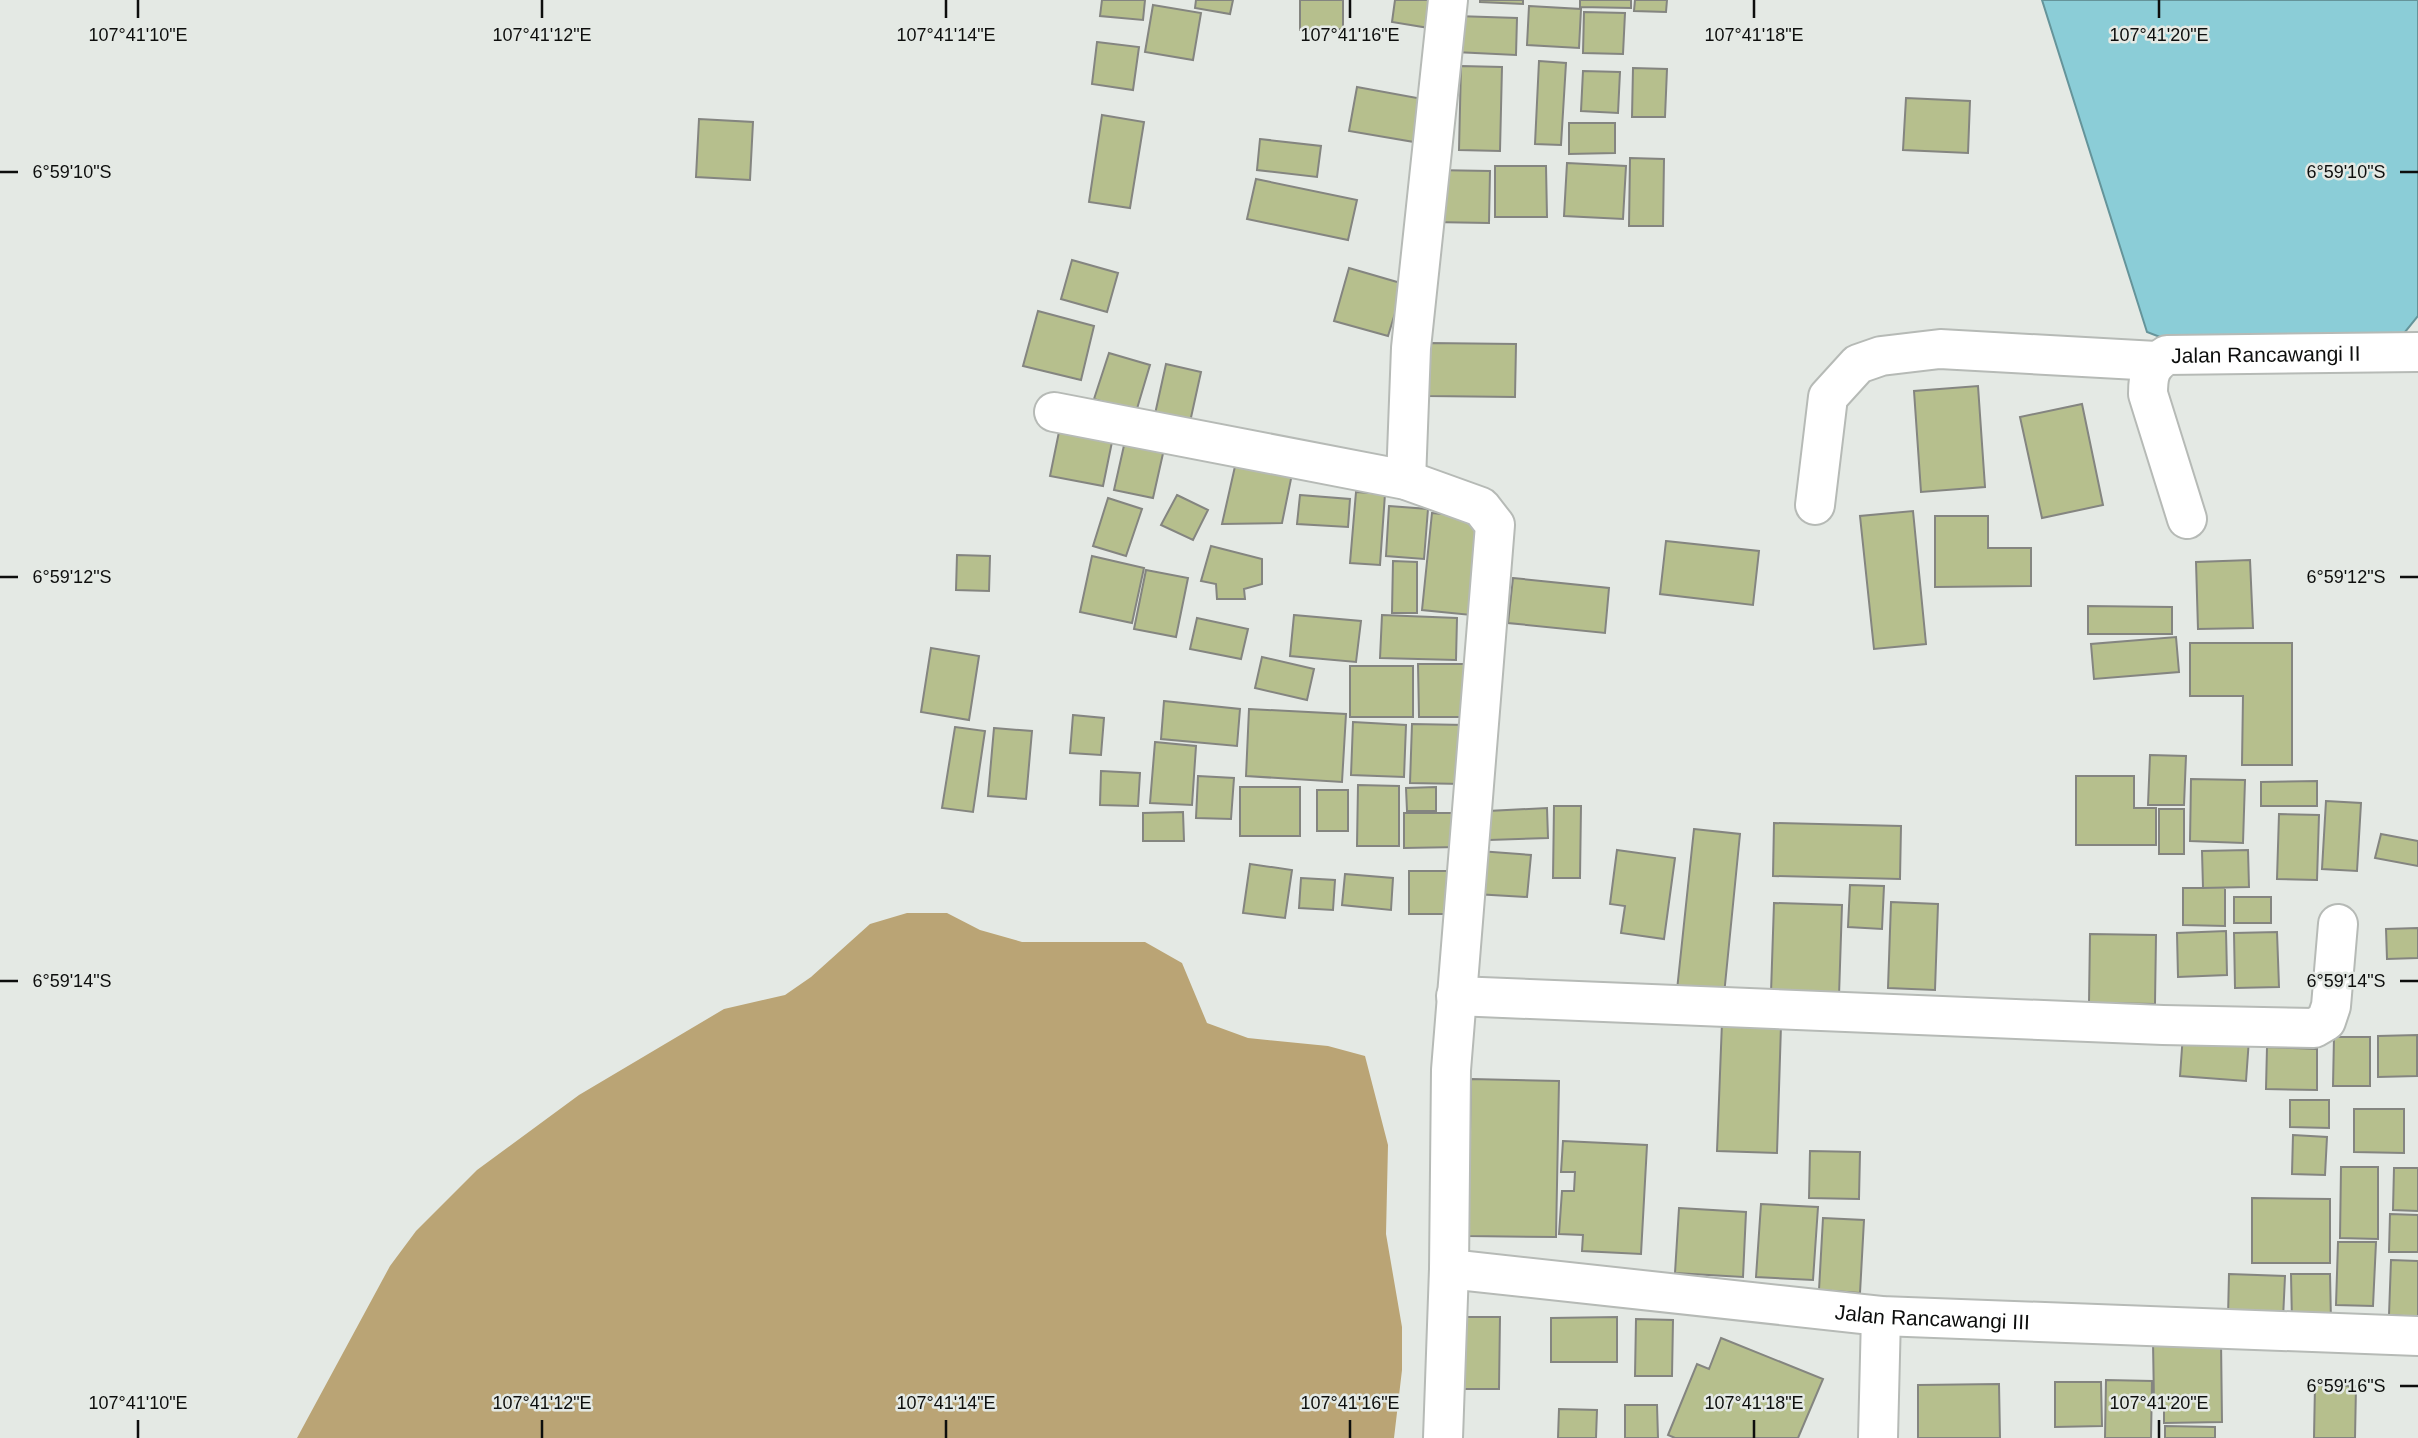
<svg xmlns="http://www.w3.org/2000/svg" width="2418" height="1438" font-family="Arial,sans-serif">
<rect width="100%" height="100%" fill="#e4e9e4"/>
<path fill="#baa475" d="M 907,913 L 947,913 L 980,930 L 1022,942 L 1145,942 L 1182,963 L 1207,1023 L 1248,1038 L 1328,1046 L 1365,1056 L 1388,1145 L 1386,1234 L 1402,1327 L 1402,1370 L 1394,1438 L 297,1438 L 390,1266 L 416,1231 L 477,1170 L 579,1095 L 724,1009 L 785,995 L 811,977 L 870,924 Z"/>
<path fill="#8bcdd7" stroke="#65949a" stroke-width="2" d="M 2042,0 L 2418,0 L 2418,316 L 2397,342 L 2173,342 L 2147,332 Z"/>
<path fill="#b6bf8d" stroke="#848580" stroke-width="2" d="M 1102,0 L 1145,0 L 1143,20 L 1100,16 Z
M 1196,0 L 1233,0 L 1230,14 L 1195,8 Z
M 1300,0 L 1343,0 L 1343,29 L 1300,30 Z
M 1395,0 L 1433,0 L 1429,28 L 1392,22 Z
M 1480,0 L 1523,0 L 1523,4 L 1480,2 Z
M 1580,0 L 1631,0 L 1631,8 L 1580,7 Z
M 1635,0 L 1667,0 L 1666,12 L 1634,11 Z
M 1153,5 L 1201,13 L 1193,60 L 1145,52 Z
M 1529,6 L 1581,9 L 1579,48 L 1527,45 Z
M 1584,12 L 1625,13 L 1623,54 L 1583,53 Z
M 1456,16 L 1517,18 L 1516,55 L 1455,52 Z
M 1097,42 L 1139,47 L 1133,90 L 1092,84 Z
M 1539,61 L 1566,63 L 1561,145 L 1535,144 Z
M 1461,66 L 1502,67 L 1500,151 L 1459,150 Z
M 1633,68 L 1667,69 L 1665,117 L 1632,117 Z
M 1583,71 L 1620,72 L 1618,113 L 1581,111 Z
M 1357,87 L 1428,100 L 1420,143 L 1349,131 Z
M 1906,98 L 1970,101 L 1968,153 L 1903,150 Z
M 1102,115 L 1144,122 L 1130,208 L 1089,202 Z
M 699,119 L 753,122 L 750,180 L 696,177 Z
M 1569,123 L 1615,123 L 1615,153 L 1569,154 Z
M 1260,139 L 1321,146 L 1317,177 L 1257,170 Z
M 1630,158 L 1664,159 L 1663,226 L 1629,226 Z
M 1567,163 L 1626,166 L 1623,219 L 1564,216 Z
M 1495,166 L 1546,166 L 1547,217 L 1495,217 Z
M 1433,170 L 1490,171 L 1489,223 L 1432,222 Z
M 1256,179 L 1357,200 L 1348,240 L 1247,219 Z
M 1072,260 L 1118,273 L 1107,312 L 1061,299 Z
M 1349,268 L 1404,284 L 1388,336 L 1334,321 Z
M 1038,311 L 1094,326 L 1081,380 L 1023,366 Z
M 1428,343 L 1516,344 L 1515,397 L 1428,396 Z
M 1109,353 L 1150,365 L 1136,412 L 1094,399 Z
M 1166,364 L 1201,372 L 1190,422 L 1155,414 Z
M 1978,386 L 1985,487 L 1921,492 L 1914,391 Z
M 2082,404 L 2103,505 L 2042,518 L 2020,417 Z
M 1060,427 L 1113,437 L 1103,486 L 1050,476 Z
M 1125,441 L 1164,449 L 1153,498 L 1114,490 Z
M 1236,462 L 1292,474 L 1282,523 L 1222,524 Z
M 1356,492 L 1385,494 L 1380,565 L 1350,563 Z
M 1177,495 L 1208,510 L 1193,540 L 1161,525 Z
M 1300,495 L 1350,499 L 1348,527 L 1297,524 Z
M 1108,498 L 1142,509 L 1126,556 L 1093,546 Z
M 1389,506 L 1428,509 L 1424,559 L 1386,556 Z
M 1913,511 L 1926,644 L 1874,649 L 1860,516 Z
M 1432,513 L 1481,518 L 1471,615 L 1422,610 Z
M 1935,516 L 1988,516 L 1988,548 L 2031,548 L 2031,586 L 1935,587 Z
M 1666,541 L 1759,551 L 1753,605 L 1660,594 Z
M 1211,546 L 1262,559 L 1262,584 L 1244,589 L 1245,599 L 1217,599 L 1216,584 L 1201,581 Z
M 957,555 L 990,556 L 989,591 L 956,590 Z
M 1092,556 L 1144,568 L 1132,623 L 1080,612 Z
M 2250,560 L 2253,628 L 2198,629 L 2196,562 Z
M 1393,561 L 1417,562 L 1417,613 L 1392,613 Z
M 1146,570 L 1188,578 L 1176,637 L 1134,629 Z
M 1513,578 L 1609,588 L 1605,633 L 1508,623 Z
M 2088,606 L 2172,607 L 2172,634 L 2088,634 Z
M 1294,615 L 1361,621 L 1356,662 L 1290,656 Z
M 1382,615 L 1457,618 L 1456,660 L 1380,658 Z
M 1197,618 L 1248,629 L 1241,659 L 1190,649 Z
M 2176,637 L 2179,672 L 2094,679 L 2091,644 Z
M 2190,643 L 2292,643 L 2292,765 L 2242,765 L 2243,696 L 2190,696 Z
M 931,648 L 979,656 L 969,720 L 921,712 Z
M 1262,657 L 1314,669 L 1307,700 L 1255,688 Z
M 1418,664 L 1468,664 L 1468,717 L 1419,717 Z
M 1350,666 L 1413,666 L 1413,717 L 1350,717 Z
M 1164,701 L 1240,709 L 1237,746 L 1161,739 Z
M 1249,709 L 1346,714 L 1342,782 L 1246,776 Z
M 1073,715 L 1104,718 L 1101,755 L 1070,753 Z
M 1353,722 L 1406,725 L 1404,777 L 1351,775 Z
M 1412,724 L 1465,725 L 1463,784 L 1410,783 Z
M 955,727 L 985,731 L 973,812 L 942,808 Z
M 994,728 L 1032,731 L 1026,799 L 988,796 Z
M 1155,742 L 1196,746 L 1192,805 L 1150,803 Z
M 2150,755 L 2186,756 L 2184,805 L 2148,805 Z
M 1101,771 L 1140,773 L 1138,806 L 1100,805 Z
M 1198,776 L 1234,778 L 1231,819 L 1196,818 Z
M 2076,776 L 2134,776 L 2134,808 L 2156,808 L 2156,845 L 2076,845 Z
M 2191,779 L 2245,780 L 2243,843 L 2190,841 Z
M 2317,781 L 2317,806 L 2261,806 L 2261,782 Z
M 1358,785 L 1399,786 L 1399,846 L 1357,846 Z
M 1240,787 L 1300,787 L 1300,836 L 1240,836 Z
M 1436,787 L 1436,811 L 1407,811 L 1406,788 Z
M 1317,790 L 1348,790 L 1348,831 L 1317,831 Z
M 2326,801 L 2361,803 L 2357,871 L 2322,869 Z
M 1554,806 L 1581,806 L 1580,878 L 1553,878 Z
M 1547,808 L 1548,838 L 1489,840 L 1488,811 Z
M 2159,809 L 2184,809 L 2184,854 L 2159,854 Z
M 1183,812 L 1184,841 L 1143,841 L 1143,813 Z
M 1404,813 L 1459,813 L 1459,847 L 1404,848 Z
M 2279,814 L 2319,815 L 2317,880 L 2277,879 Z
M 1774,823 L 1901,826 L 1900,879 L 1773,876 Z
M 1694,829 L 1740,834 L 1724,995 L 1677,990 Z
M 2381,834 L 2418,841 L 2418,866 L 2375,858 Z
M 1617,850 L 1675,858 L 1664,939 L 1621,933 L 1625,906 L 1610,904 Z
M 2248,850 L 2249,887 L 2203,888 L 2202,851 Z
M 1479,851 L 1531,855 L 1527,897 L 1475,894 Z
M 1250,864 L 1292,870 L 1285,918 L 1243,913 Z
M 1409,871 L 1450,871 L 1450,914 L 1409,914 Z
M 1345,874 L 1393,878 L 1391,910 L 1342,905 Z
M 1301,878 L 1335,880 L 1333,910 L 1299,908 Z
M 1850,885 L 1884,886 L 1882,929 L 1848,927 Z
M 2183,888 L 2225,888 L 2225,926 L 2183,925 Z
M 2234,897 L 2271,897 L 2271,923 L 2234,923 Z
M 1891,902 L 1938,904 L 1935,990 L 1888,988 Z
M 1774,903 L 1842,905 L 1839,996 L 1771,993 Z
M 2418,928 L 2418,958 L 2387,959 L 2386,929 Z
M 2226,931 L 2227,975 L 2178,977 L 2177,933 Z
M 2277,932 L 2279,987 L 2235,988 L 2234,933 Z
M 2090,934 L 2156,935 L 2155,1004 L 2089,1003 Z
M 1722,1022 L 1781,1025 L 1777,1153 L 1717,1151 Z
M 2183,1034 L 2249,1039 L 2246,1081 L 2180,1076 Z
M 2417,1035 L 2417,1076 L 2378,1077 L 2378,1036 Z
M 2334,1037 L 2370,1037 L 2370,1086 L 2333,1086 Z
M 2267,1047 L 2317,1049 L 2317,1090 L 2266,1089 Z
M 1471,1079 L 1559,1081 L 1556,1237 L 1468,1236 Z
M 2290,1100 L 2329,1100 L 2329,1128 L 2290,1127 Z
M 2354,1109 L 2404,1109 L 2404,1153 L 2354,1152 Z
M 2293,1135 L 2327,1137 L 2325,1175 L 2292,1174 Z
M 1563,1141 L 1647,1145 L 1641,1254 L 1582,1251 L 1583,1235 L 1559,1234 L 1562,1191 L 1574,1191 L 1575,1172 L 1561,1172 Z
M 1810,1151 L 1860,1152 L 1859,1199 L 1809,1198 Z
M 2341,1167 L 2378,1167 L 2378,1239 L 2340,1238 Z
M 2394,1168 L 2418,1168 L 2418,1211 L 2393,1210 Z
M 2252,1198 L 2330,1199 L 2330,1263 L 2252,1263 Z
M 1761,1204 L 1818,1207 L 1813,1280 L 1756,1277 Z
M 1679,1208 L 1746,1212 L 1743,1277 L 1675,1273 Z
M 2390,1214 L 2418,1215 L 2418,1252 L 2389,1252 Z
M 1823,1218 L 1864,1220 L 1860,1293 L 1819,1290 Z
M 2338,1242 L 2376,1242 L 2373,1306 L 2336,1305 Z
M 2391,1260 L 2418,1261 L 2418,1317 L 2389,1315 Z
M 2229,1274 L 2285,1276 L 2283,1319 L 2228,1317 Z
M 2291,1274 L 2330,1274 L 2331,1322 L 2292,1322 Z
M 1463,1317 L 1500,1317 L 1499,1389 L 1462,1389 Z
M 1617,1317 L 1617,1362 L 1551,1362 L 1551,1318 Z
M 1636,1319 L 1673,1320 L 1672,1376 L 1635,1376 Z
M 1721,1338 L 1823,1379 L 1798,1438 L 1675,1438 L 1668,1435 L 1697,1364 L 1709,1369 Z
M 2221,1340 L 2222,1422 L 2164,1423 L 2164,1404 L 2154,1404 L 2153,1341 Z
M 2106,1380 L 2152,1381 L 2151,1438 L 2105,1438 Z
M 2055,1382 L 2101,1382 L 2102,1426 L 2055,1427 Z
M 1999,1384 L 2000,1438 L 1918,1438 L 1918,1385 Z
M 2315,1385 L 2356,1386 L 2355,1438 L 2314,1438 Z
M 1625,1405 L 1657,1405 L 1658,1438 L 1625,1438 Z
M 1559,1409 L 1597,1410 L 1596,1438 L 1558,1438 Z
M 2165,1426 L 2215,1427 L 2215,1438 L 2165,1438 Z"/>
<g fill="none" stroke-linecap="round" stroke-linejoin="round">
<g stroke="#b6bab6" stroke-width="42">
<g id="street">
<path d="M 1054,412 L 1406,480 L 1481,507 L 1495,525 L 1451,1070 L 1449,1269 L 1443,1438"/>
<path d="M 1406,480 L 1411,348 L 1448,0"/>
<path d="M 1815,505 L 1828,397 L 1858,364 L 1881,356 L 1940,349 L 2156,361"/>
<path id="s1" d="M 2187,519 L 2148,394 C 2148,375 2150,365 2167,355 L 2418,352"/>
<path d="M 1456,996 L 2163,1025 L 2314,1028 L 2326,1021 L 2331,1006 L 2338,924"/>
<path id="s2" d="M 1449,1269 L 1881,1316 L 2418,1336"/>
<path d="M 1878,1438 L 1881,1316"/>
</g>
</g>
<use href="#street" stroke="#fff" stroke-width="38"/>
</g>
<path fill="none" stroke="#0d0e0d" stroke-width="2.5" d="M 138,0 L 138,18M 542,0 L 542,18M 946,0 L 946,18M 1350,0 L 1350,18M 1754,0 L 1754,18M 2159,0 L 2159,18M 0,172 L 18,172M 2400,172 L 2418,172M 0,577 L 18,577M 2400,577 L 2418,577M 0,981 L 18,981M 2400,981 L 2418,981M 2400,1386 L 2418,1386M 138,1420 L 138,1438M 542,1420 L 542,1438M 946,1420 L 946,1438M 1350,1420 L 1350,1438M 1754,1420 L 1754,1438M 2159,1420 L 2159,1438"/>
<g text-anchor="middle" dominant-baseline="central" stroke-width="5" stroke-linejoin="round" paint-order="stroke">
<g font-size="21" fill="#0d0e0d" stroke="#e4e9e4">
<text stroke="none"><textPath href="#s1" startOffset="276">Jalan Rancawangi II</textPath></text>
<text stroke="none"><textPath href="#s2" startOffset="486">Jalan Rancawangi III</textPath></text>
</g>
</g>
<g font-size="18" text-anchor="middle" fill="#0d0e0d" stroke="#e4e9e4" stroke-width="5" stroke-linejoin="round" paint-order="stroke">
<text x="138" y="41">107°41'10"E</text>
<text x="542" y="41">107°41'12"E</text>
<text x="946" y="41">107°41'14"E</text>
<text x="1350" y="41">107°41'16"E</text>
<text x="1754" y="41">107°41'18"E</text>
<text x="2159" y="41">107°41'20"E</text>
<text x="72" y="178">6°59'10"S</text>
<text x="2346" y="178">6°59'10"S</text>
<text x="72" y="583">6°59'12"S</text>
<text x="2346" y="583">6°59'12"S</text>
<text x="72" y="987">6°59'14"S</text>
<text x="2346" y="987">6°59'14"S</text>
<text x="2346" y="1392">6°59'16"S</text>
<text x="138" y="1409">107°41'10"E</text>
<text x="542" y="1409">107°41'12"E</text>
<text x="946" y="1409">107°41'14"E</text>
<text x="1350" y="1409">107°41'16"E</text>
<text x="1754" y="1409">107°41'18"E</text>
<text x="2159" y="1409">107°41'20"E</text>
</g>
</svg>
